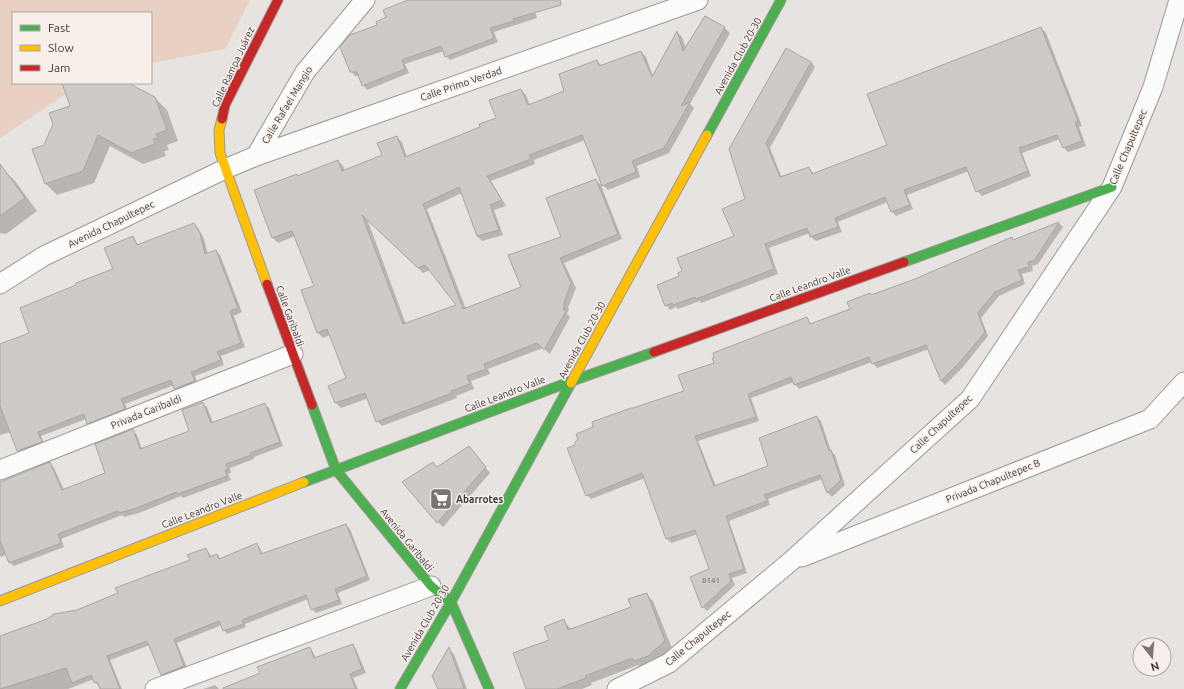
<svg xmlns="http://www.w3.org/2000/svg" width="1184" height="689" font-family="Ubuntu,sans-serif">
<rect width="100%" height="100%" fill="#e7e3e0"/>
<path fill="#e8d0c2" d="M 0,0 L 250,0 L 225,49 L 151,63 L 151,13 L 13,13 L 13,83 L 82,83 L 0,138 Z"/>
<path fill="#0003" fill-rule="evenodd" d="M 411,0 L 558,0 L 534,9 L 537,18 L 494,32 L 498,42 L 450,60 L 446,56 L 444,51 L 405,64 L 409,73 L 367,90 L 363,85 L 359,76 L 355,76 L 351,71 L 378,26 Z
M 705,17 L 725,28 L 730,33 L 690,104 L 694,108 L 669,153 L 637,166 L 640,177 L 608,190 L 603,185 L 585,140 L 534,160 L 535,164 L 491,181 L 506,206 L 494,210 L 503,235 L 482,241 L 477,236 L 462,193 L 427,209 L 466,309 L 522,288 L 562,238 L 596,180 L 601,185 L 622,239 L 564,263 L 576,288 L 568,308 L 569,309 L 567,314 L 570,317 L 550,354 L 543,348 L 488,369 L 490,374 L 471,381 L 474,389 L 456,396 L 457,398 L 382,426 L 377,421 L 369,398 L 341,408 L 336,403 L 347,379 L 330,335 L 323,338 L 318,333 L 315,286 L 295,236 L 278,243 L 273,238 L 255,190 L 296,175 L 298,176 L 338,161 L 343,166 L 345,171 L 383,156 L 397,137 L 402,142 L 407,157 L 481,127 L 497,118 L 521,90 L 526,95 L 530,105 L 565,92 L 597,61 L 602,66 L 641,52 L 646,57 L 653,76 L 677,32 L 682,37 L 686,49 ZM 366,216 L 423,273 L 430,270 L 457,305 L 406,324 Z
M 1041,28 L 1046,33 L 1082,126 L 1079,127 L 1086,146 L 1068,152 L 1064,148 L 1060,139 L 1022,153 L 1031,176 L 982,196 L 977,191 L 969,171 L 907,195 L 913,209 L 896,216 L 891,211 L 888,202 L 838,222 L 842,232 L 816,241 L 811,237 L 810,233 L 769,248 L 778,274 L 701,303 L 700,301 L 678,309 L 676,307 L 670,310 L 666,305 L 680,277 L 735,237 L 747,200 L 730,149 L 811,62 L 815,67 L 770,148 L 782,178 L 809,168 L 814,174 L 888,146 Z
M 71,83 L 122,83 L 155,98 L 167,110 L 178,141 L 167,145 L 169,150 L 164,151 L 166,156 L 143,164 L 110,146 L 94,183 L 57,195 L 46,184 L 33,150 L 44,146 L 71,106 Z
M 2,168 L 15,181 L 37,211 L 6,234 L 0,233 L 0,169 Z
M 1059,223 L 1063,227 L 1038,264 L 1032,266 L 1033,271 L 1022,274 L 1025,284 L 999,296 L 981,318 L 988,336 L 963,367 L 945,385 L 941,381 L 929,349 L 877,368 L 872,362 L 799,389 L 794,382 L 751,398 L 759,421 L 698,441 L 716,486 L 770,466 L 817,417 L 821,421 L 831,451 L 835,455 L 845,485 L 832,497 L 828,493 L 822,479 L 768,499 L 770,505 L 729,521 L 747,573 L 732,578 L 735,585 L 707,611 L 703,607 L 692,577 L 711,570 L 698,534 L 671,543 L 667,539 L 645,478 L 591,499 L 587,495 L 576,446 L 633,409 L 685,392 L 715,364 L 806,318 L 812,325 L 852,310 L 871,296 L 915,280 L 1012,239 L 1014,240 Z
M 194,224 L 198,228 L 204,239 L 208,254 L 216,251 L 220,255 L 242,312 L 234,316 L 245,347 L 221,356 L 224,365 L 195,376 L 198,385 L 179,393 L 175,389 L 174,385 L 125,404 L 129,413 L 92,428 L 88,423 L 86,419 L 41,436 L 45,446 L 22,455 L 18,451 L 11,432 L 0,435 L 0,345 L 30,334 L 114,270 L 132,237 L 139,246 Z
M 202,403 L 207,407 L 213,423 L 264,404 L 269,408 L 283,446 L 254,457 L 254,459 L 230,468 L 231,473 L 228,474 L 231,480 L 183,498 L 181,496 L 139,513 L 124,517 L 122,515 L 61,539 L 64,547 L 14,566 L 9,562 L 6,555 L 0,557 L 0,483 L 50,463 L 54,468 L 64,490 L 107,473 L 132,431 L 137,435 L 142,449 L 191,431 Z
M 474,453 L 490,473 L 443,527 L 438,522 L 437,467 Z
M 346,525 L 350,529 L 370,580 L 338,593 L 342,604 L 316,613 L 312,609 L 308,599 L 245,624 L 246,627 L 227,634 L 224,630 L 222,625 L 177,643 L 188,670 L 166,678 L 162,674 L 150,645 L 110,660 L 122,689 L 101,689 L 100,686 L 99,686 L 95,682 L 94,679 L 68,689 L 0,689 L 0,640 L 119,593 L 191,561 L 206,549 L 212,557 L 217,555 L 221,559 L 257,544 L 260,548 L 263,555 Z
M 646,594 L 653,601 L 672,648 L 655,663 L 641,668 L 638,665 L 591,683 L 592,685 L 582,689 L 527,689 L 550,641 L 563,620 L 571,629 L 632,607 Z
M 353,645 L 356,649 L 366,673 L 353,678 L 358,689 L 222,689 L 261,674 L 309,648 L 313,652 L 316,659 Z
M 449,649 L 454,654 L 467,689 L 439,689 Z
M 215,685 L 219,689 L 203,689 Z"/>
<path fill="#cdcac7" stroke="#a9a6a4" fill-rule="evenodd" d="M 408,0 L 560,0 L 561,5 L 513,19 L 514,21 L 490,28 L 494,38 L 445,57 L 441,46 L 402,60 L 405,69 L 362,86 L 357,72 L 350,72 L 340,47 L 350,35 L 377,25 L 376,22 L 386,17 L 383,10 Z
M 705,16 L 725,27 L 681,106 L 690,102 L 664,148 L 632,161 L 636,172 L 602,186 L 582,135 L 529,155 L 531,159 L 487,176 L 502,200 L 490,205 L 499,230 L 477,236 L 459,187 L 423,204 L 463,309 L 521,287 L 508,255 L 561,237 L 546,198 L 596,179 L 618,234 L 560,258 L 571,283 L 564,303 L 565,303 L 563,309 L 566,311 L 544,350 L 537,343 L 484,364 L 486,369 L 467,376 L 470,384 L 451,391 L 452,393 L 376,422 L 365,393 L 335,403 L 328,386 L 346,378 L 327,329 L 317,333 L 301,290 L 314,286 L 292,231 L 272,238 L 254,190 L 297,174 L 297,176 L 338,160 L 342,171 L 382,155 L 377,143 L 397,136 L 405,157 L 480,127 L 479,124 L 496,118 L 489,100 L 521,89 L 528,105 L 564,91 L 559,74 L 597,60 L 599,66 L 641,51 L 652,77 L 677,31 L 683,51 ZM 362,215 L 418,268 L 425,265 L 456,305 L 403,324 Z
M 1041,27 L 1078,121 L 1075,122 L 1082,141 L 1063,148 L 1057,135 L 1019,148 L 1028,171 L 976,192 L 966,167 L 904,190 L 910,205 L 891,212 L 885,197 L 835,218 L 838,227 L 810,237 L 807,228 L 765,244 L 774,269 L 696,299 L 695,297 L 673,305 L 672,303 L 665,306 L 657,285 L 679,276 L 678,273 L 682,271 L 677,258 L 734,236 L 722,209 L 745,199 L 729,149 L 786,48 L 811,62 L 766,143 L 780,177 L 809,167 L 812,174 L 887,145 L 867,94 Z
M 62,83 L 128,83 L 155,97 L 167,130 L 156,134 L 158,138 L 153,139 L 155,144 L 131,153 L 98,135 L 83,171 L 45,184 L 32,149 L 44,145 L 53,124 L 49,113 L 70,106 Z
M 0,164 L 25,198 L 0,216 Z
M 1059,222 L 1034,261 L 1028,262 L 1029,267 L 1018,270 L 1022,280 L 995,292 L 978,313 L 985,332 L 959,363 L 941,381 L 926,345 L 872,364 L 869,357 L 794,385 L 791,377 L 748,394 L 756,417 L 695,436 L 714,486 L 768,466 L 759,438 L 817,416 L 829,451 L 831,450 L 841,480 L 827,493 L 820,475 L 764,495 L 767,501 L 726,516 L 744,569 L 729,574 L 731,581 L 702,608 L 690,577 L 709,569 L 695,530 L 666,539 L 642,473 L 586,496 L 567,448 L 575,445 L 575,442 L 578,440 L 576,434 L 593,427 L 592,422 L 631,408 L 633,408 L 684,391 L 678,375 L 714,363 L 712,358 L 714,357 L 713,353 L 807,317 L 810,324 L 850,309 L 847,302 L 870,293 L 871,295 L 915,279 L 1012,237 L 1013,240 Z
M 194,223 L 200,233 L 205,254 L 216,250 L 238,308 L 230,311 L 241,343 L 217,352 L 221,360 L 191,372 L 195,381 L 174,389 L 171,380 L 121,399 L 125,409 L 87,424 L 84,414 L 38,432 L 42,442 L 17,451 L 0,406 L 0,344 L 29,333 L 20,308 L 76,285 L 76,283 L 113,269 L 104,248 L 133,236 L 137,245 Z
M 203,402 L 211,423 L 265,403 L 280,442 L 250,453 L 251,455 L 226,464 L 228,469 L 225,470 L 227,476 L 178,494 L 177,492 L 134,509 L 119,513 L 118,511 L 58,534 L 61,543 L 9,563 L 0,541 L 0,482 L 50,462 L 62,490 L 105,473 L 95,444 L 133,429 L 140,449 L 189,431 L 182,410 Z
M 469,446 L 486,467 L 437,523 L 402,482 L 433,462 L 437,467 Z
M 346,524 L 367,576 L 335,589 L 339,600 L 311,610 L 306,595 L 242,620 L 243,624 L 223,631 L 219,621 L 174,639 L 184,666 L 161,675 L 147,641 L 107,656 L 120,689 L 100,689 L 97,682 L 94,683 L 91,675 L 72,683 L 66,668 L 0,689 L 0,636 L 47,619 L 54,614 L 77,610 L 118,593 L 115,588 L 190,560 L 187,555 L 206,548 L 210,557 L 217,554 L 219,559 L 257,543 L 261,554 Z
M 647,593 L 665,641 L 648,656 L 634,661 L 632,658 L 585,676 L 586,678 L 557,689 L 526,689 L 513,653 L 549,640 L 544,627 L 564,619 L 568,630 L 631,607 L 628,599 Z
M 353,644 L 362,669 L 350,674 L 356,689 L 223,689 L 223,688 L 260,673 L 257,667 L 310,647 L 314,658 Z
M 449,647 L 464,689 L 438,689 L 432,676 Z"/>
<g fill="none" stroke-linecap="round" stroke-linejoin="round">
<g stroke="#9c9997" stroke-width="21">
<path id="street" d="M 256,156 L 305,72 L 365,0
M 0,284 L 44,256 L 225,169 L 256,156 L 698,0
M 0,470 L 293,354
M 802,557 L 1150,419 L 1184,382
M 155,689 L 431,586
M 617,689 L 669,663 L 790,562 L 970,399 L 1112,187 L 1153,87 L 1179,0"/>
</g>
<g stroke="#9c9997" stroke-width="11">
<path id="fast" d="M 707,135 L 781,0
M 904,262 L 1112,187
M 312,405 L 336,470 L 431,586 L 451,602 L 489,689
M 304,482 L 572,381 L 654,352
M 400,689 L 451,602 L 571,383"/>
</g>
<g stroke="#9c9997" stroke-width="11">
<path id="slow" d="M 222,119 L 219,130 L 220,153 L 267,284
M 571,383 L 707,135
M 0,601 L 304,482"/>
</g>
<g stroke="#9c9997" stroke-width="11">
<path id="jam" d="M 222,119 L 225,105 L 278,0
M 267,284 L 312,405
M 654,352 L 904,262"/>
</g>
<use href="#street" stroke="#fbfbfa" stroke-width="19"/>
<use href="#fast" stroke="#4caf50" stroke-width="9"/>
<use href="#slow" stroke="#ffc107" stroke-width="9"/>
<use href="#jam" stroke="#c62828" stroke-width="9"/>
</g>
<defs>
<g id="supermarket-square" transform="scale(1.15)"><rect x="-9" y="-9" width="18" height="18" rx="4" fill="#787573" stroke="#f8efeb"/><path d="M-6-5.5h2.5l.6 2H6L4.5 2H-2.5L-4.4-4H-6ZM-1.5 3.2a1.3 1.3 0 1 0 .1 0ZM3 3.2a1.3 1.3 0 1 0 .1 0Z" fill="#fff"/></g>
</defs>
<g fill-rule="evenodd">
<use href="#supermarket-square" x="441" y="499"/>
</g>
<g text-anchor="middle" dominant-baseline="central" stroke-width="3" stroke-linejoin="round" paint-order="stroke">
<g font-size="8" fill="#615e5c">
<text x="711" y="580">8141</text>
</g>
<g font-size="10" fill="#3d3a38" stroke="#f8efeb">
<text transform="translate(738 56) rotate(-61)">Avenida Club 20-30</text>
<text transform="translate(233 67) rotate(-65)">Calle Rampa Juárez</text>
<text transform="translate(461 84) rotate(-19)">Calle Primo Verdad</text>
<text transform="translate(287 105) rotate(-59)">Calle Rafael Mangio</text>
<text transform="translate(1128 147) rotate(-67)">Calle Chapultepec</text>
<text transform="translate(111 224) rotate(-26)">Avenida Chapultepec</text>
<text transform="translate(810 284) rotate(-20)">Calle Leandro Valle</text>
<text transform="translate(290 316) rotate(70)">Calle Garibaldi</text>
<text transform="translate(582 340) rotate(-61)">Avenida Club 20-30</text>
<text transform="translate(505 394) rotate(-21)">Calle Leandro Valle</text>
<text transform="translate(146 412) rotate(-22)">Privada Garibaldi</text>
<text transform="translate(941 424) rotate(-43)">Calle Chapultepec</text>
<text transform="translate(993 481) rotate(-22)">Privada Chapultepec B</text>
<text transform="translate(202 510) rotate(-21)">Calle Leandro Valle</text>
<text transform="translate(407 540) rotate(51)">Avenida Garibaldi</text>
<text transform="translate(425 623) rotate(-60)">Avenida Club 20-30</text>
<text transform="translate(698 638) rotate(-39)">Calle Chapultepec</text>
</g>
<g font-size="10" font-weight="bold" fill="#3d3a38" stroke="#f8efeb" text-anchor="start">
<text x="456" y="499">Abarrotes</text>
</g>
</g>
<rect x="12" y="12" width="140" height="72" fill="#f8efeb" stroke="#ada7a3"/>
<rect x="20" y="25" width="20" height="6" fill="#4caf50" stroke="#ada7a3"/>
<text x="48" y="32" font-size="12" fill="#3d3a38">Fast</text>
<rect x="20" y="45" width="20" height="6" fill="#ffc107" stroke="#ada7a3"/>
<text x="48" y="52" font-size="12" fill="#3d3a38">Slow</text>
<rect x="20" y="65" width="20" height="6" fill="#c62828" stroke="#ada7a3"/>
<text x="48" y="72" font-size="12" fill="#3d3a38">Jam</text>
<g transform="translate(1152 657) rotate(163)"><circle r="19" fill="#f8efeb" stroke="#ada7a3"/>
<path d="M0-3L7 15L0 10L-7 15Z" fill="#787573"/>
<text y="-6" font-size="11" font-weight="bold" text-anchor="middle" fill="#3d3a38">N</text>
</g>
</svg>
